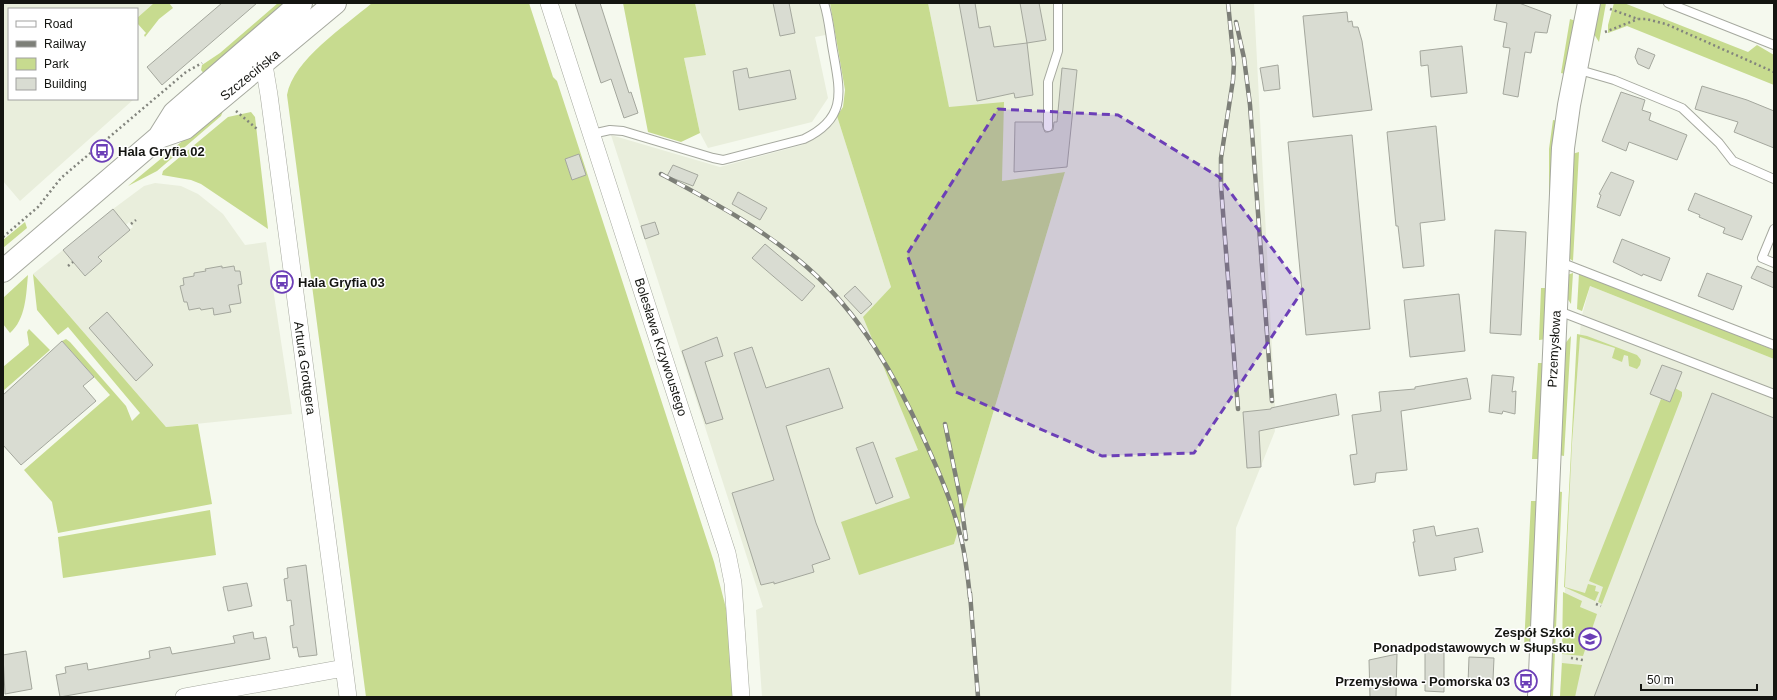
<svg xmlns="http://www.w3.org/2000/svg" width="1777" height="700" font-family="Arial,sans-serif">
<rect width="100%" height="100%" fill="#f5f9ee"/>
<path fill="#e9eedc" d="M 3,3 L 154,3 L 137,18 L 137,9 L 9,9 L 9,99 L 134,99 L 20,201 L 3,181 Z
M 695,3 L 830,3 L 836,33 L 815,37 L 828,98 L 812,122 L 708,148 L 700,133 L 684,58 L 706,54 Z
M 928,3 L 1254,3 L 1275,407 L 1271,408 L 1275,431 L 1236,528 L 1231,697 L 762,697 L 756,610 L 763,607 L 611,135 L 720,167 L 802,145 L 823,132 L 837,116 L 891,287 L 864,317 L 918,450 L 895,459 L 910,497 L 954,544 L 1065,172 L 1002,182 L 1003,103 L 949,108 Z
M 155,183 L 181,186 L 198,194 L 223,214 L 245,245 L 266,242 L 292,414 L 166,427 L 33,274 L 63,250 L 85,276 L 102,261 L 99,256 L 133,227 L 129,222 L 126,225 L 113,209 L 144,186 Z
M 1590,286 L 1774,359 L 1774,697 L 1560,697 L 1571,460 L 1581,319 Z"/>
<path fill="#c7db8f" d="M 154,3 L 169,3 L 173,8 L 159,19 L 145,37 L 144,35 L 146,33 L 137,23 L 137,18 Z
M 278,3 L 289,3 L 205,75 L 201,70 L 202,65 L 220,53 Z
M 372,3 L 529,3 L 553,77 L 557,81 L 714,562 L 727,612 L 735,697 L 366,697 L 287,95 C 293,60 345,26 372,3 Z
M 623,3 L 695,3 L 706,55 L 684,58 L 700,133 L 681,142 L 648,132 Z
M 830,3 L 928,3 L 949,107 L 1004,102 L 1002,181 L 1065,172 L 954,544 L 859,575 L 841,522 L 910,498 L 895,458 L 918,450 L 863,317 L 891,287 L 837,116 L 843,107 L 845,90 Z
M 1598,3 L 1606,3 L 1599,42 L 1592,31 Z
M 1614,3 L 1624,3 L 1748,52 L 1757,45 L 1774,55 L 1774,85 L 1627,26 L 1608,33 L 1608,25 Z
M 1570,19 L 1576,21 L 1565,74 L 1561,73 Z
M 221,109 L 223,111 L 221,116 L 157,171 L 128,186 Z
M 251,112 L 255,117 L 268,229 L 201,184 L 191,180 L 162,175 L 163,171 L 228,117 Z
M 1553,120 L 1558,121 L 1552,205 L 1549,205 L 1549,149 Z
M 1579,152 L 1573,261 L 1567,257 L 1572,154 Z
M 25,222 L 27,228 L 3,248 L 3,240 Z
M 1573,273 L 1571,304 L 1567,298 L 1567,275 Z
M 1579,273 L 1774,350 L 1774,359 L 1590,286 L 1582,311 L 1577,309 Z
M 33,274 L 166,427 L 198,424 L 212,504 L 58,533 L 52,502 L 24,470 L 110,395 L 62,341 L 66,339 L 70,342 L 126,406 L 132,421 L 140,413 L 68,327 L 58,335 L 37,310 Z
M 28,275 C 26,295 26,319 10,333 L 3,324 L 3,298 Z
M 1541,288 L 1548,288 L 1547,339 L 1539,340 Z
M 29,329 L 50,350 L 3,391 L 3,367 L 29,345 L 27,332 Z
M 1577,334 L 1587,336 L 1637,355 L 1641,360 L 1640,365 L 1637,369 L 1629,366 L 1628,356 L 1624,355 L 1622,362 L 1612,358 L 1615,348 L 1580,337 L 1572,444 L 1565,587 L 1585,593 L 1588,584 L 1596,586 L 1595,591 L 1599,592 L 1595,601 L 1564,587 Z
M 1571,336 L 1564,456 L 1558,455 L 1564,345 Z
M 1538,363 L 1544,363 L 1540,459 L 1532,459 Z
M 1675,388 L 1682,392 L 1682,396 L 1602,604 L 1598,602 L 1603,587 L 1589,581 L 1661,399 L 1670,402 Z
M 1556,491 L 1562,492 L 1553,697 L 1547,697 Z
M 1531,501 L 1539,501 L 1532,647 L 1524,647 Z
M 210,510 L 216,555 L 63,578 L 58,537 Z
M 1563,592 L 1582,601 L 1580,607 L 1597,614 L 1583,656 L 1562,654 Z
M 1562,663 L 1582,665 L 1575,697 L 1560,697 Z"/>
<path fill="#d9dcd2" stroke="#a4a79d" d="M 222,3 L 257,3 L 162,85 L 147,67 Z
M 575,3 L 600,3 L 629,93 L 631,92 L 638,113 L 624,118 L 611,79 L 601,83 Z
M 773,3 L 789,3 L 795,33 L 780,36 Z
M 959,3 L 975,3 L 979,28 L 990,26 L 994,47 L 1027,43 L 1033,95 L 1015,98 L 1014,93 L 977,101 Z
M 1020,3 L 1039,3 L 1046,40 L 1027,43 Z
M 1497,3 L 1519,3 L 1551,15 L 1547,33 L 1535,32 L 1531,53 L 1525,52 L 1518,97 L 1503,94 L 1510,48 L 1503,47 L 1507,23 L 1494,20 Z
M 1347,12 L 1348,22 L 1352,21 L 1353,27 L 1358,27 L 1362,41 L 1372,110 L 1313,117 L 1303,16 Z
M 1462,46 L 1467,93 L 1431,97 L 1428,65 L 1421,66 L 1420,51 Z
M 1638,48 L 1655,55 L 1649,69 L 1638,64 L 1635,57 Z
M 1278,65 L 1280,89 L 1264,91 L 1260,68 Z
M 747,68 L 749,78 L 790,70 L 796,99 L 739,110 L 733,71 Z
M 1062,68 L 1077,70 L 1067,167 L 1014,172 L 1015,122 L 1042,122 L 1043,127 L 1045,132 L 1048,132 L 1053,130 L 1054,122 L 1057,122 Z
M 1702,86 L 1747,100 L 1774,111 L 1774,148 L 1734,132 L 1738,122 L 1695,109 Z
M 1621,92 L 1645,100 L 1642,110 L 1651,113 L 1649,120 L 1687,135 L 1677,160 L 1629,142 L 1626,151 L 1602,141 Z
M 1436,126 L 1445,220 L 1420,223 L 1424,266 L 1403,268 L 1398,226 L 1396,226 L 1387,132 Z
M 1352,135 L 1370,329 L 1306,335 L 1288,142 Z
M 579,154 L 586,175 L 572,180 L 565,159 Z
M 673,165 L 698,175 L 693,186 L 667,176 Z
M 1611,172 L 1634,181 L 1620,216 L 1597,207 L 1601,195 L 1599,194 Z
M 738,192 L 767,208 L 760,220 L 732,204 Z
M 1695,193 L 1752,216 L 1742,240 L 1723,233 L 1725,228 L 1699,217 L 1700,215 L 1688,210 Z
M 113,209 L 130,230 L 98,257 L 102,261 L 85,276 L 63,250 Z
M 655,222 L 659,234 L 645,239 L 641,226 Z
M 1495,230 L 1526,232 L 1521,335 L 1490,333 Z
M 1622,239 L 1670,258 L 1661,281 L 1643,274 L 1642,276 L 1613,262 Z
M 765,244 L 815,286 L 802,301 L 752,258 Z
M 222,266 L 222,268 L 234,266 L 235,271 L 240,271 L 242,284 L 238,285 L 241,303 L 229,305 L 231,312 L 214,315 L 213,308 L 201,310 L 200,308 L 189,310 L 187,302 L 184,302 L 180,286 L 184,285 L 183,278 L 194,276 L 194,273 L 206,271 L 205,269 Z
M 1757,266 L 1774,273 L 1774,288 L 1751,278 Z
M 1707,273 L 1742,286 L 1733,310 L 1698,296 Z
M 855,286 L 872,304 L 861,314 L 844,296 Z
M 1459,294 L 1465,351 L 1410,357 L 1404,300 Z
M 107,312 L 153,365 L 136,381 L 89,328 Z
M 717,337 L 723,356 L 705,362 L 723,419 L 706,424 L 682,351 Z
M 62,341 L 94,377 L 83,386 L 96,401 L 21,465 L 3,445 L 3,395 Z
M 752,347 L 766,388 L 829,368 L 843,408 L 786,426 L 816,523 L 830,559 L 812,565 L 814,572 L 774,584 L 774,582 L 761,585 L 732,493 L 774,480 L 734,353 Z
M 1662,365 L 1682,372 L 1670,402 L 1650,394 Z
M 1492,375 L 1514,377 L 1512,392 L 1516,391 L 1515,414 L 1503,411 L 1502,414 L 1489,412 Z
M 1467,378 L 1471,399 L 1401,411 L 1407,470 L 1376,473 L 1375,482 L 1354,485 L 1350,455 L 1357,454 L 1352,415 L 1381,411 L 1379,392 L 1415,389 L 1415,387 Z
M 1712,393 L 1774,418 L 1774,697 L 1594,697 Z
M 1336,394 L 1339,415 L 1259,431 L 1261,467 L 1247,468 L 1243,412 L 1271,409 L 1271,408 Z
M 873,442 L 893,497 L 876,504 L 856,448 Z
M 1434,526 L 1436,536 L 1478,528 L 1483,552 L 1454,558 L 1456,570 L 1419,576 L 1413,542 L 1415,542 L 1413,530 Z
M 306,565 L 317,655 L 299,657 L 297,647 L 293,648 L 290,626 L 294,625 L 291,600 L 287,601 L 284,579 L 288,578 L 287,568 Z
M 247,583 L 252,606 L 228,611 L 223,587 Z
M 253,632 L 254,639 L 266,637 L 270,659 L 60,697 L 56,675 L 66,673 L 65,667 L 87,663 L 88,670 L 150,658 L 149,651 L 170,647 L 172,654 L 235,643 L 233,636 Z
M 1425,649 L 1444,652 L 1444,692 L 1425,691 Z
M 26,651 L 32,689 L 5,694 L 3,655 Z
M 1397,654 L 1396,697 L 1370,697 L 1369,660 Z
M 1469,657 L 1494,658 L 1493,680 L 1486,680 L 1486,684 L 1468,683 Z"/>
<g fill="none" stroke-linecap="round" stroke-linejoin="round">
<g stroke="#a6a99f" stroke-width="10">
<path id="lane" d="M 1668,3 L 1774,45
M 1576,69 L 1614,80 L 1682,108 L 1719,143 L 1733,161 L 1774,179
M 1048,127 L 1048,82 L 1058,51 L 1058,3
M 592,134 L 610,130 L 623,131 L 713,158 L 723,160 L 804,139 C 848,118 840,91 833,51 C 830,35 829,18 824,3
M 1774,229 L 1762,258 L 1774,263
M 1560,262 L 1774,345
M 1556,310 L 1774,394"/>
</g>
<g stroke="#a6a99f" stroke-width="18">
<path id="street" d="M 549,3 L 727,553 L 733,583 L 741,697
M 262,53 L 269,95 L 348,697
M 184,697 L 344,668"/>
</g>
<g stroke="#a6a99f" stroke-width="24">
<path id="secondary" d="M 159,137 L 185,128 L 335,3
M 3,271 L 159,137 L 174,113 L 301,3
M 1539,697 L 1563,148 L 1569,105 L 1589,3"/>
</g>
<path stroke="#82847d" stroke-width="2.5" stroke-dasharray="2 3" stroke-linecap="butt" d="M 1610,9 L 1638,19 L 1646,19 L 1666,24 L 1774,72
M 1605,32 L 1638,19
M 236,111 L 257,129
M 131,224 L 136,220
M 3,237 L 38,207 L 61,178 L 186,72 L 202,63
M 68,266 L 73,262
M 1596,604 L 1601,606
M 1571,658 L 1583,660"/>
<use href="#lane" stroke="#fff" stroke-width="8"/>
<use href="#street" stroke="#fff" stroke-width="17"/>
<use href="#secondary" stroke="#fff" stroke-width="22"/>
<g stroke="#7d7f78" stroke-width="4.5">
<path id="rail" d="M 1228,3 L 1234,63 L 1233,80 L 1221,158 L 1221,186 L 1238,409
M 1236,22 L 1244,58 L 1250,105 L 1272,401
M 661,174 C 713,202 764,229 808,268 C 860,314 896,377 924,439 C 939,472 953,504 961,538 C 966,558 968,578 970,598
M 945,424 L 960,497 L 966,539
M 970,593 L 978,697"/>
</g>
<use href="#rail" stroke="#fff" stroke-width="3" stroke-dasharray="9" stroke-linecap="butt"/>
</g>
<path fill="#6c3fb7" fill-opacity="0.2" stroke="#6c3fb7" stroke-width="3" stroke-dasharray="8 5" stroke-linejoin="round" d="M 998,109 L 1118,115 L 1219,177 L 1303,290 L 1194,453 L 1102,456 L 956,392 L 907,254 Z"/>
<defs>
<g id="bus-ring" transform="scale(1.15)"><circle r="9.5" fill="#fff" stroke="#6c3fb7" stroke-width="1.5"/><path d="M-5-6H5V4H4V6H2V4H-2V6H-4V4H-5ZM-3.5-4V0h7V-4ZM-3.5 1.2v1.5H-2V1.2ZM2 1.2v1.5H3.5V1.2Z" fill="#6c3fb7"/></g>
<g id="school-ring" transform="scale(1.15)"><circle r="9.5" fill="#fff" stroke="#6c3fb7" stroke-width="1.5"/><path d="M0-5L7-2L0 1L-7-2ZM-4 1L0 2.5L4 1V4Q0 6-4 4Z" fill="#6c3fb7"/></g>
</defs>
<g fill-rule="evenodd">
<use href="#bus-ring" x="102" y="151"/>
<use href="#bus-ring" x="282" y="282"/>
<use href="#school-ring" x="1590" y="639"/>
<use href="#bus-ring" x="1526" y="681"/>
</g>
<g text-anchor="middle" dominant-baseline="central" stroke-width="3" stroke-linejoin="round" paint-order="stroke">
<g font-size="13" fill="#141511" stroke="#fff">
<text transform="translate(250 75) rotate(-39)">Szczecińska</text>
<text transform="translate(661 347) rotate(72)">Bolesława Krzywoustego</text>
<text transform="translate(1554 349) rotate(-87)">Przemysłowa</text>
<text transform="translate(305 368) rotate(82)">Artura Grottgera</text>
</g>
<g font-size="13" font-weight="bold" fill="#141511" stroke="#fff" text-anchor="start">
<text x="118" y="151">Hala Gryfia 02</text>
<text x="298" y="282">Hala Gryfia 03</text>
<text x="1574" y="632" text-anchor="end">Zespół Szkół<tspan x="1574" dy="15">Ponadpodstawowych w Słupsku</tspan></text>
<text x="1510" y="681" text-anchor="end">Przemysłowa - Pomorska 03</text>
</g>
</g>
<rect width="1777" height="700" fill="none" stroke="#141511" stroke-width="8"/>
<rect x="8" y="8" width="130" height="92" fill="#ffffff" stroke="#a1a1a0"/>
<rect x="16" y="21" width="20" height="6" fill="#ffffff" stroke="#a1a1a0"/>
<text x="44" y="28" font-size="12" fill="#141511">Road</text>
<rect x="16" y="41" width="20" height="6" fill="#7d7f78" stroke="#a1a1a0"/>
<text x="44" y="48" font-size="12" fill="#141511">Railway</text>
<rect x="16" y="58" width="20" height="12" fill="#c7db8f" stroke="#a1a1a0"/>
<text x="44" y="68" font-size="12" fill="#141511">Park</text>
<rect x="16" y="78" width="20" height="12" fill="#d9dcd2" stroke="#a1a1a0"/>
<text x="44" y="88" font-size="12" fill="#141511">Building</text>
<path d="M1641 684v6h116v-6" fill="none" stroke="#141511" stroke-width="2"/>
<text x="1647" y="684" font-size="12" fill="#141511" stroke="#ffffff" stroke-width="3" paint-order="stroke">50 m</text>
</svg>
